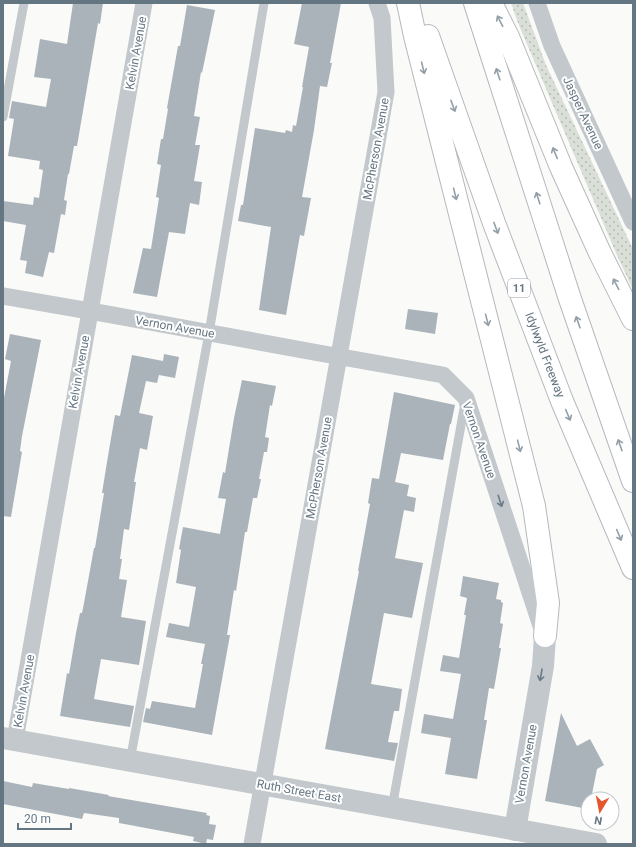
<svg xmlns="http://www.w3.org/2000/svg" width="636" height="847" font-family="Roboto,sans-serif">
<defs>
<pattern id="grass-dots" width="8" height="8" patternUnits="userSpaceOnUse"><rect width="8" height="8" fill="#dadfd7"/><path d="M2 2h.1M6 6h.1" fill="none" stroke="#b4b9b4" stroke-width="1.8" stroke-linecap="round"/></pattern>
</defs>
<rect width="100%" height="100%" fill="#fafaf8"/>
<path fill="url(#grass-dots)" d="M 511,3 L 523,3 L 546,65 L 633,249 L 633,290 L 616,253 L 518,23 Z"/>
<path fill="#aab3b9" d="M 73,3 L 103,3 L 100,24 L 98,23 L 77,146 L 74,146 L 69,174 L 68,174 L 64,200 L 67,201 L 65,215 L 61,214 L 54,253 L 49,252 L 43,277 L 25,273 L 27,261 L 20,260 L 26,225 L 3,221 L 3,201 L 33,205 L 34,197 L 39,198 L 43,170 L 39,169 L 40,161 L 8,156 L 14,119 L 9,118 L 12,101 L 46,107 L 51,79 L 34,77 L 40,39 L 67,44 Z
M 302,3 L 341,3 L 330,63 L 332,63 L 327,87 L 320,86 L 314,130 L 302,197 L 311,198 L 304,236 L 300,235 L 286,315 L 259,310 L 271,227 L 238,221 L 241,205 L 243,205 L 255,128 L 285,133 L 286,130 L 292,132 L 293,125 L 296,126 L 303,87 L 302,87 L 309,47 L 294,44 Z
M 187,5 L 215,10 L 202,73 L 201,72 L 194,116 L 200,117 L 195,145 L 200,145 L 194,181 L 202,182 L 199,205 L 190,203 L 185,234 L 169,232 L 157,297 L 133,293 L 143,248 L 151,249 L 159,198 L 156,197 L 161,165 L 157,164 L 161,139 L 163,139 L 168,109 L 167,108 L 178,46 L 180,46 Z
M 408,309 L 438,313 L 435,334 L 405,329 Z
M 10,334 L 41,340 L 22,436 L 20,451 L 22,452 L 11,517 L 3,516 L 3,403 L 11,361 L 5,359 Z
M 164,354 L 179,357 L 175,378 L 159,375 L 157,383 L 146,381 L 139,413 L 153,416 L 147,450 L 140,448 L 134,482 L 136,482 L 129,530 L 124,529 L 120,559 L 122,559 L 119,579 L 127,580 L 121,617 L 146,621 L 139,665 L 101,659 L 94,699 L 134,706 L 130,727 L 60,716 L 67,673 L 69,674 L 76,633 L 80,613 L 82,613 L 84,603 L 94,548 L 95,548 L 104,493 L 102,493 L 107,462 L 115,415 L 120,416 L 132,355 L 163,361 Z
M 242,380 L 276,386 L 272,406 L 270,405 L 265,437 L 269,438 L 267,452 L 264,452 L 259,479 L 261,479 L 257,498 L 253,498 L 247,532 L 245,532 L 236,591 L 234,590 L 227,635 L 230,635 L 212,735 L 143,722 L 146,708 L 150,709 L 152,701 L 195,708 L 203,664 L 201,664 L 205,644 L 166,637 L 169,623 L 189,627 L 196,587 L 176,583 L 181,550 L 179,549 L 183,527 L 220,534 L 226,499 L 218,498 L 223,472 L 225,473 L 234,418 Z
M 394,392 L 455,405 L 451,424 L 450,424 L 443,460 L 401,453 L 395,482 L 409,485 L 407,496 L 416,498 L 414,512 L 404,510 L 395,558 L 423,563 L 412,618 L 384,613 L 371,684 L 402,689 L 399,711 L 394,711 L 388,742 L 398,743 L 394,761 L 325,749 L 359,571 L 358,571 L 370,504 L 368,503 L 372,478 L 379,479 Z
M 463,576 L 499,583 L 496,599 L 501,600 L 501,602 L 503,603 L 500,623 L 503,624 L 499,648 L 501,648 L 494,689 L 489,688 L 484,720 L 487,720 L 477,779 L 445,774 L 451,738 L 421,733 L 424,714 L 453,719 L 461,674 L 440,671 L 443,655 L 459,658 L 466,615 L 464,615 L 467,598 L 460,596 Z
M 561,713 L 577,746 L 590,739 L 604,765 L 597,769 L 591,799 L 588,799 L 588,809 L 545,801 Z
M 3,781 L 32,787 L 33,783 L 69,789 L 69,788 L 109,795 L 108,796 L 207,813 L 206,815 L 210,816 L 209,824 L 216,825 L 213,840 L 207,839 L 206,844 L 193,841 L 194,837 L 119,823 L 119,818 L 84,813 L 82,819 L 3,804 Z"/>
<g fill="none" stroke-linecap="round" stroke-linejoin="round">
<g stroke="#b4b9bd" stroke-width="24">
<path id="motorway" d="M 408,3 L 415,36 L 534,506 L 548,603 L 545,636
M 475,3 L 570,299 L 633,481
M 491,3 L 508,37 L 561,167 L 600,253 L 633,319
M 428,36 L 494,223 L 562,401 L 633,568"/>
</g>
<path stroke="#c3c8cc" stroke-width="9" d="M 3,117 L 24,3
M 130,761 L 209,333 L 264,3
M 392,808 L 465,403"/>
<path stroke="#c3c8cc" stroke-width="17" d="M 537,3 L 552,46 L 633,222
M 3,296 L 107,314 L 319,353 L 443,375 L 466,398 L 543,632
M 15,740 L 144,3
M 252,844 L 386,92 L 382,18 L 377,3"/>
<path stroke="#c3c8cc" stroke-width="22" d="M 3,738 L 596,844
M 515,830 L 543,666 L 545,636"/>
<use href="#motorway" stroke="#fff" stroke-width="22"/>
</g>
<defs><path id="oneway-shaft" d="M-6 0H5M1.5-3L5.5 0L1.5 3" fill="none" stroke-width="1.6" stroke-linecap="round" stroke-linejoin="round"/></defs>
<g stroke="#939fa8">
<use href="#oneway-shaft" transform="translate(500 21) rotate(-117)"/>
<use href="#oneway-shaft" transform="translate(423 68) rotate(76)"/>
<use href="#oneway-shaft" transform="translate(498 74) rotate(-108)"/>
<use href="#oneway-shaft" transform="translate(453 106) rotate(70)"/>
<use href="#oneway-shaft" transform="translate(555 153) rotate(-112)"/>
<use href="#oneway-shaft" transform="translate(455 194) rotate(76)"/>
<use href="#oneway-shaft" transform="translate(538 198) rotate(-108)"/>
<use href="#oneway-shaft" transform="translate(496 228) rotate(69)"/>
<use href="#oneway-shaft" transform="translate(616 284) rotate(-117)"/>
<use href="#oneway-shaft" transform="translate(487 320) rotate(76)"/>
<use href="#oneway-shaft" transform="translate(578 322) rotate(-109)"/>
<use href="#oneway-shaft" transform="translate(568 415) rotate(67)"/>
<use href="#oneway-shaft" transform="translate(620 445) rotate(-109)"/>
<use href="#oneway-shaft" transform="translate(519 446) rotate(76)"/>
<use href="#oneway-shaft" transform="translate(619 535) rotate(67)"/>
</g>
<g stroke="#6a7a87">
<use href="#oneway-shaft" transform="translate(500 501) rotate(72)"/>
<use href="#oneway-shaft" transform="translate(541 675) rotate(100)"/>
</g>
<g text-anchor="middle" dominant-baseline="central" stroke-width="4" stroke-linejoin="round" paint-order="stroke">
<rect fill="#fff" stroke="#939fa8" stroke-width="1" x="508" y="279" width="22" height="18" rx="3"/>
<g font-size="11" font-weight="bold" fill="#657683">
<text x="519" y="288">11</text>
</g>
<g font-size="12" fill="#657683" stroke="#fff">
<text transform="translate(136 53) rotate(-80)">Kelvin Avenue</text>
<text transform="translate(583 113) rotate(65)">Jasper Avenue</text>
<text transform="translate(376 149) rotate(-80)">McPherson Avenue</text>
<text transform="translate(175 327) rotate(10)">Vernon Avenue</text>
<text transform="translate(545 355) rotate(69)">Idylwyld Freeway</text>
<text transform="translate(79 372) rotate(-80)">Kelvin Avenue</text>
<text transform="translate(479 440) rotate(71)">Vernon Avenue</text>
<text transform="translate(319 468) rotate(-80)">McPherson Avenue</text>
<text transform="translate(24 691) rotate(-80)">Kelvin Avenue</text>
<text transform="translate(526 764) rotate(-80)">Vernon Avenue</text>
<text transform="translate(299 791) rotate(10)">Ruth Street East</text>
</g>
</g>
<rect width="636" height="847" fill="none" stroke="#657683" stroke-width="8"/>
<g transform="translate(600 811) rotate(190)"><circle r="19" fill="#ffffff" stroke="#c1c8cd"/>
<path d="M0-3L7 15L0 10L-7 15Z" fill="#e4572e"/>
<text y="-6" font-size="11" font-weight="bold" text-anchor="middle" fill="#657683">N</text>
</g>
<path d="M18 823v6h53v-6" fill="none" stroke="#657683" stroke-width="2"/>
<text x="24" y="823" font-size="12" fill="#657683" stroke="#ffffff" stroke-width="3" paint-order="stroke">20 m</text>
</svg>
